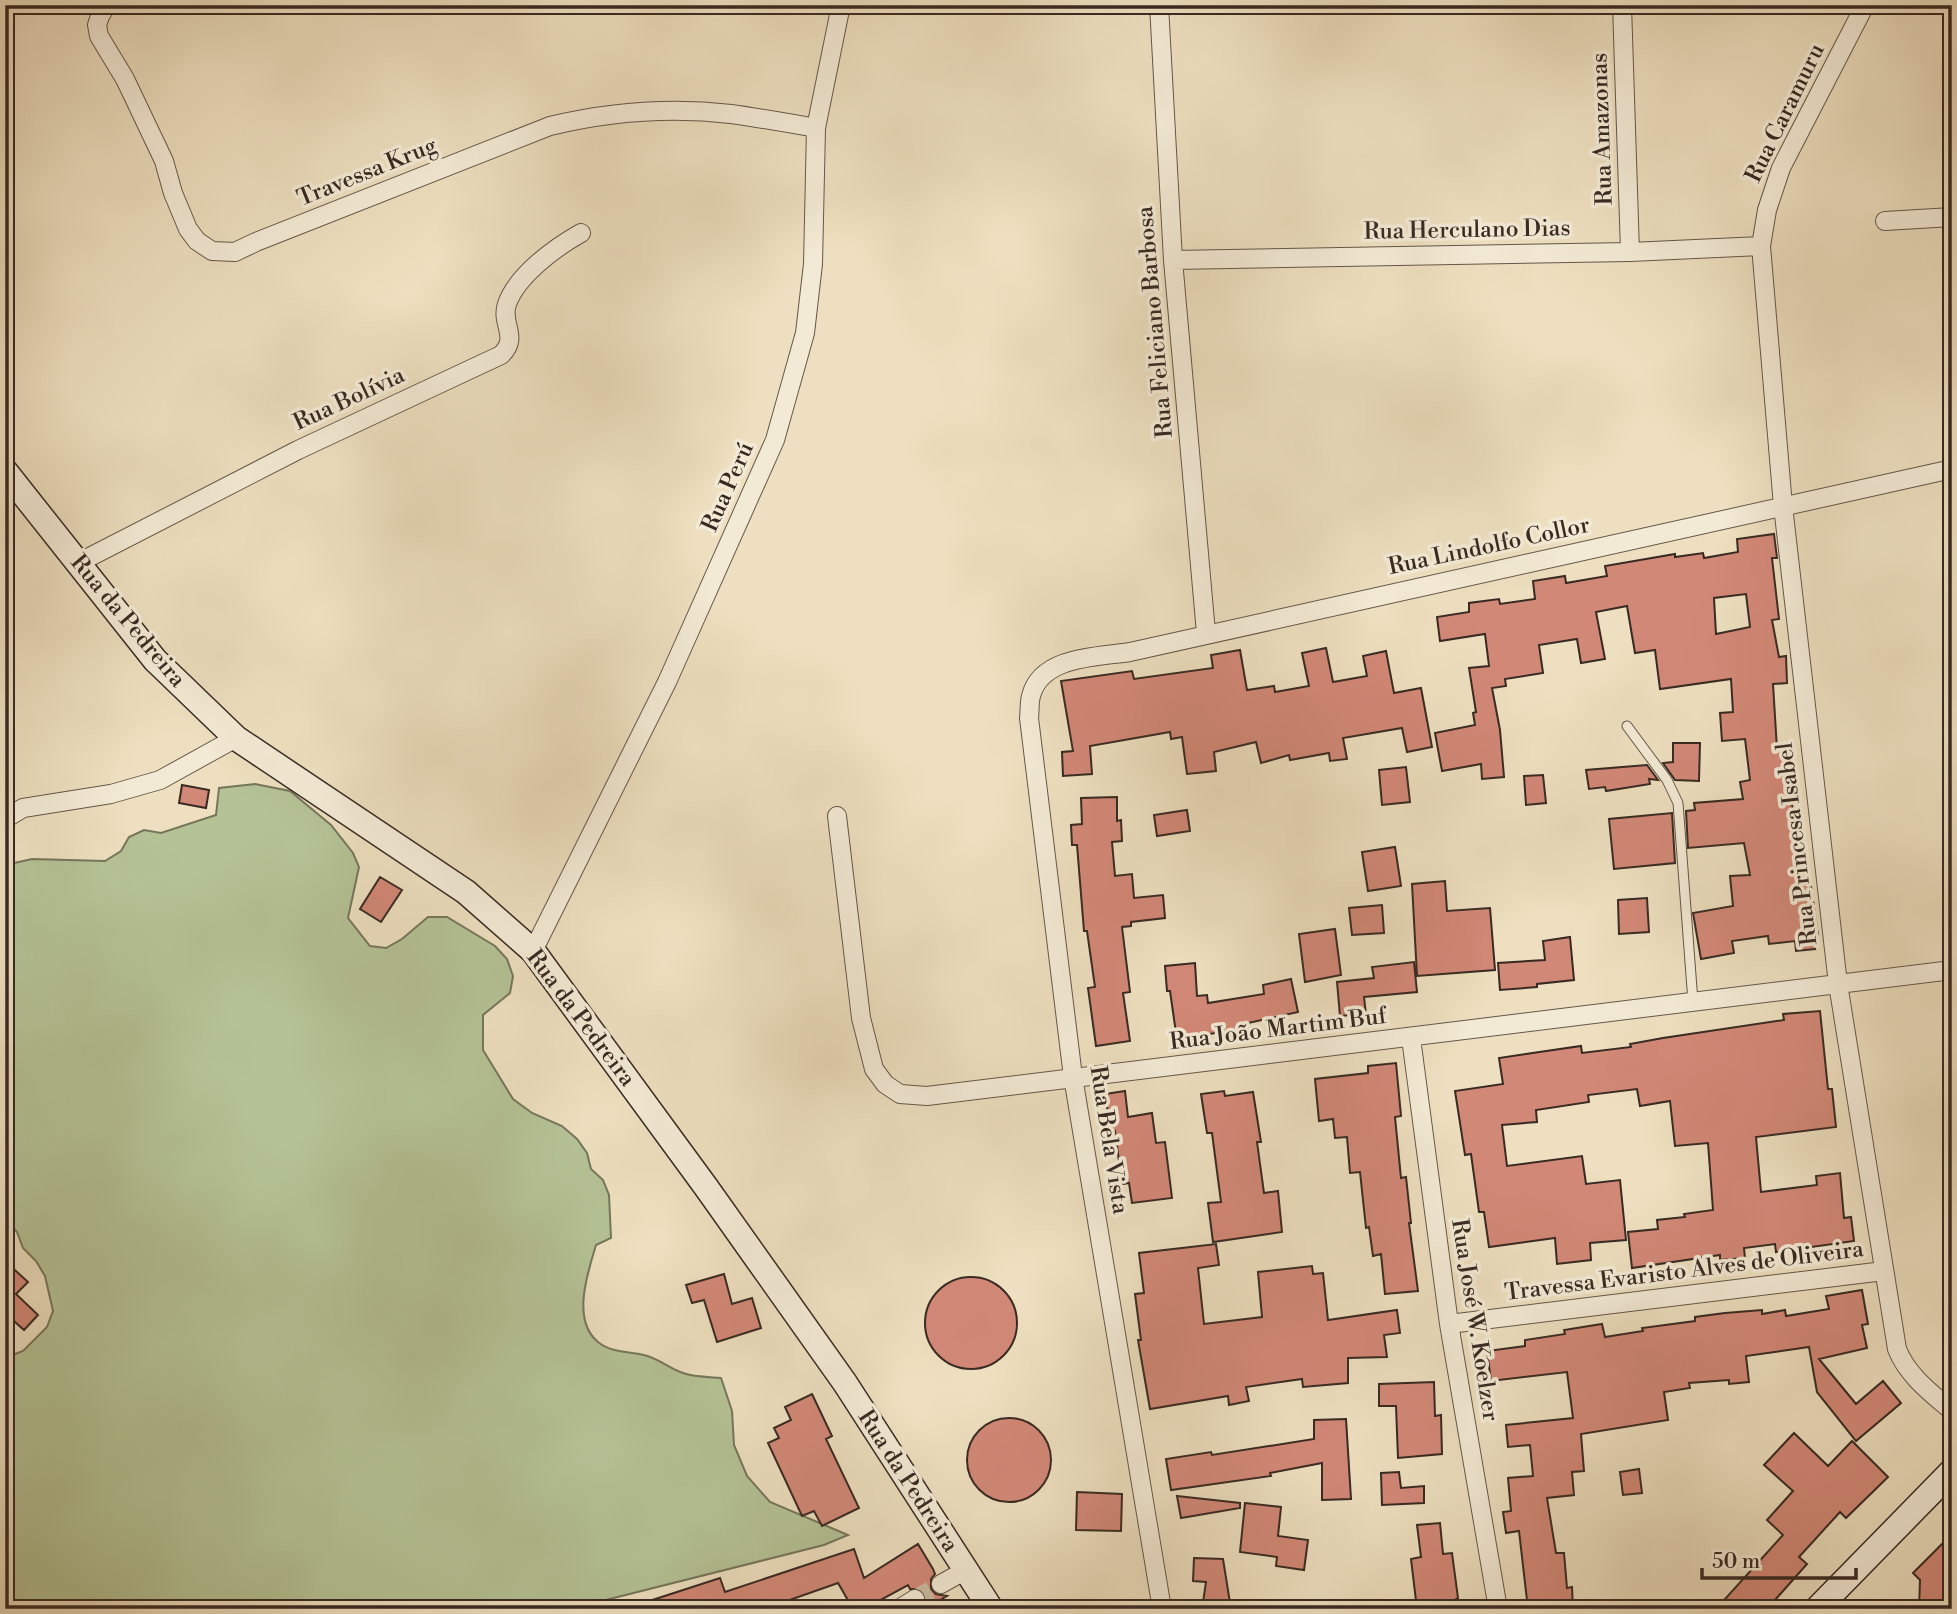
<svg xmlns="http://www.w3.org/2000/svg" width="1957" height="1614" font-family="'Libre Bodoni',serif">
<rect width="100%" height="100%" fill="#eddfbf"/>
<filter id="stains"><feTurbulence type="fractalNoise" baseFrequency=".00286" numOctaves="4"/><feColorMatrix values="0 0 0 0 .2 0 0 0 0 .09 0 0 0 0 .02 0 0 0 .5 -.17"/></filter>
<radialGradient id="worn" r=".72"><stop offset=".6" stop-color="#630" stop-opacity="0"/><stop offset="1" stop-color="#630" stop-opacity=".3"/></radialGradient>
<path fill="#b4c295" stroke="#76765c" stroke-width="2" d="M 255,784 L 290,791 L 331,825 L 353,853 L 359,867 L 348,918 L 370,946 L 386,948 L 402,939 L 428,917 L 447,917 L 495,946 L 507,959 L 513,976 L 510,993 L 483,1015 L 483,1050 L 513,1099 L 532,1113 L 562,1126 L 577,1139 L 587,1153 L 591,1169 L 603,1180 L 609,1195 L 611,1238 L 596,1245 C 588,1272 571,1320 598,1342 C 611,1353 629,1351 644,1355 C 658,1358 670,1369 683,1373 C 694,1377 709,1377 721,1378 L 732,1411 L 734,1445 L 747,1476 L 770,1502 L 848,1535 L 824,1545 L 570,1609 L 5,1609 L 5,1358 L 23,1351 L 47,1327 L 53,1311 L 45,1276 L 36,1261 L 23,1248 L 17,1232 L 5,1219 L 5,865 L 32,859 L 105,861 L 121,851 L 129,837 L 144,830 L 161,833 L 216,815 L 219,788 Z"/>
<path fill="#d28877" stroke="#382a23" stroke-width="2" fill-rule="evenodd" d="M 1774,534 L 1777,558 L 1772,558 L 1779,619 L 1772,620 L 1779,657 L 1786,656 L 1787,683 L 1773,684 L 1777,749 L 1783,748 L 1797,836 L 1800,835 L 1807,880 L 1810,879 L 1818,935 L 1813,936 L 1815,949 L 1796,951 L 1795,941 L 1769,944 L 1768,936 L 1732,941 L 1734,953 L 1701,959 L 1693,913 L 1733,906 L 1730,876 L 1750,875 L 1744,843 L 1688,848 L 1686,811 L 1695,810 L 1694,803 L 1743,799 L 1740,782 L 1750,780 L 1745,739 L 1722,741 L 1720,713 L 1733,712 L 1731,679 L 1660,689 L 1655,650 L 1635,653 L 1627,606 L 1596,612 L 1605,659 L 1581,663 L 1577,639 L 1539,645 L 1543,673 L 1505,679 L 1506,686 L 1492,688 L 1500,730 L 1504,777 L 1482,779 L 1481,764 L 1442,771 L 1435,733 L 1475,725 L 1473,713 L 1476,712 L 1469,668 L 1489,666 L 1485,634 L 1440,641 L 1437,617 L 1469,612 L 1469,603 L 1499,599 L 1500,604 L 1535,599 L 1533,581 L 1565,576 L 1566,583 L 1607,576 L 1605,566 L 1675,554 L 1675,557 L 1703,553 L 1704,558 L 1738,552 L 1737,539 ZM 1746,594 L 1750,627 L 1716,634 L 1714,598 Z
M 1326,648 L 1333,682 L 1367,676 L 1363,656 L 1386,651 L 1394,693 L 1421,688 L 1432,747 L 1407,752 L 1402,728 L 1343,738 L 1347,759 L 1330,761 L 1329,753 L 1290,760 L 1289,755 L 1261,763 L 1256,742 L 1214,752 L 1216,771 L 1187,774 L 1182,737 L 1171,739 L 1170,732 L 1090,746 L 1092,774 L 1063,776 L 1062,752 L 1073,751 L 1061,681 L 1132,671 L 1134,679 L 1213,668 L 1211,655 L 1240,650 L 1247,690 L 1274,686 L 1275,692 L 1309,686 L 1302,653 Z
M 1673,743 L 1700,743 L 1699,781 L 1675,780 L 1663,763 L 1673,762 Z
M 1647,765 L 1658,780 L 1649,779 L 1650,784 L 1606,791 L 1605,787 L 1589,789 L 1586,770 Z
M 1406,767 L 1410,802 L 1382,805 L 1379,770 Z
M 1543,775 L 1546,803 L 1526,805 L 1524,776 Z
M 182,785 L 209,790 L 206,808 L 179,803 Z
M 1117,797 L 1117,821 L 1121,820 L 1122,841 L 1112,842 L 1115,876 L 1132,874 L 1134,898 L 1163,895 L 1165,918 L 1131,922 L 1131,926 L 1122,927 L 1130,992 L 1123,993 L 1130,1041 L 1096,1046 L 1088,988 L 1095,987 L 1087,931 L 1084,931 L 1077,845 L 1072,845 L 1071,825 L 1082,824 L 1081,798 Z
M 1187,810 L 1190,831 L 1157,836 L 1154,815 Z
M 1672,813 L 1675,863 L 1614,869 L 1609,819 Z
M 1395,847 L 1401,886 L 1368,891 L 1362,852 Z
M 380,877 L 402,890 L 381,922 L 360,909 Z
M 1445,881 L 1447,911 L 1490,908 L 1495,970 L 1417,976 L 1412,884 Z
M 1647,898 L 1649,932 L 1619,934 L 1618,900 Z
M 1382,905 L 1384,933 L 1352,935 L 1349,908 Z
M 1335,929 L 1341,975 L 1305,982 L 1299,934 Z
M 1570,937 L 1574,980 L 1537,984 L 1537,987 L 1500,990 L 1498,963 L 1545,960 L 1543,941 Z
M 1414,962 L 1417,992 L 1364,997 L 1366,1014 L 1340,1016 L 1337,982 L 1374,978 L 1372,967 Z
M 1195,963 L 1197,996 L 1207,995 L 1208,1003 L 1264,994 L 1263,985 L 1291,979 L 1298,1012 L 1248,1023 L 1248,1027 L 1177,1040 L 1170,991 L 1167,991 L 1165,966 Z
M 1820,1011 L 1828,1089 L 1832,1089 L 1836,1127 L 1756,1137 L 1761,1192 L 1817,1185 L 1816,1176 L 1840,1173 L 1844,1218 L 1851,1217 L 1854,1241 L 1776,1252 L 1775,1244 L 1744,1248 L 1745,1258 L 1720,1260 L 1720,1255 L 1632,1268 L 1628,1232 L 1658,1229 L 1657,1220 L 1685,1217 L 1684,1214 L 1713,1210 L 1708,1143 L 1675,1146 L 1670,1101 L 1640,1106 L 1637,1089 L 1588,1095 L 1589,1102 L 1536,1110 L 1537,1122 L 1502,1125 L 1507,1166 L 1582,1156 L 1586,1184 L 1620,1180 L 1626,1240 L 1590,1243 L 1591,1260 L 1557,1264 L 1555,1238 L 1489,1247 L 1484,1212 L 1479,1212 L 1471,1154 L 1465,1155 L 1455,1091 L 1503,1084 L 1499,1058 L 1581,1046 L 1582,1053 L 1631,1047 L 1630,1044 L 1663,1038 L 1784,1020 L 1783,1014 Z
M 1396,1063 L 1401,1116 L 1395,1117 L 1401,1178 L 1406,1177 L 1411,1223 L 1409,1223 L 1418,1291 L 1385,1294 L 1381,1254 L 1373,1256 L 1369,1227 L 1366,1228 L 1360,1172 L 1350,1173 L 1347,1137 L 1335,1138 L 1333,1119 L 1319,1121 L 1315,1079 L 1368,1073 L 1368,1066 Z
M 1125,1091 L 1128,1117 L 1152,1113 L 1156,1143 L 1165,1142 L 1172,1198 L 1132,1203 L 1129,1183 L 1122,1184 L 1115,1131 L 1111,1132 L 1105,1094 Z
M 1224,1091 L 1225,1096 L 1253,1092 L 1261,1142 L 1257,1142 L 1264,1193 L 1278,1191 L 1282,1232 L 1213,1242 L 1208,1203 L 1221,1202 L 1212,1133 L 1207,1133 L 1201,1094 Z
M 1216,1244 L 1219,1265 L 1198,1268 L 1204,1324 L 1262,1317 L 1258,1272 L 1312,1266 L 1313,1274 L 1323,1273 L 1328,1320 L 1397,1310 L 1400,1333 L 1384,1335 L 1387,1357 L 1348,1358 L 1348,1383 L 1303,1387 L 1302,1379 L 1246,1387 L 1249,1401 L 1229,1405 L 1228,1396 L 1150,1409 L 1138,1340 L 1141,1340 L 1135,1294 L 1144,1293 L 1139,1253 Z
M 5,1261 L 28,1282 L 16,1294 L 38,1315 L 24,1330 L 5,1313 Z
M 724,1274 L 732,1304 L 752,1298 L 761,1328 L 717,1342 L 704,1300 L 692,1303 L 686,1285 Z
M925 1323a46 46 0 1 1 92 0a46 46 0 1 1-92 0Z
M 1862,1290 L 1868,1324 L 1862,1325 L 1867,1348 L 1819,1359 L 1856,1404 L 1883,1381 L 1901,1403 L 1856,1441 L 1817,1392 L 1809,1347 L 1746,1356 L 1749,1382 L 1729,1384 L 1729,1380 L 1689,1383 L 1690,1388 L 1664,1392 L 1668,1420 L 1581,1434 L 1584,1471 L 1572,1472 L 1574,1495 L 1547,1498 L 1556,1553 L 1564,1553 L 1567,1588 L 1572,1587 L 1573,1609 L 1528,1609 L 1519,1531 L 1506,1533 L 1503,1512 L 1511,1511 L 1508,1478 L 1533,1476 L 1530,1445 L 1508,1447 L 1506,1425 L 1573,1418 L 1567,1372 L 1491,1381 L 1487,1351 L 1525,1346 L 1525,1340 L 1565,1334 L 1564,1330 L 1602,1324 L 1605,1337 L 1643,1331 L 1642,1328 L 1695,1321 L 1695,1317 L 1725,1313 L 1762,1310 L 1762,1314 L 1785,1310 L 1786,1316 L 1829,1309 L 1826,1296 Z
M 1434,1382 L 1435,1416 L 1441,1415 L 1442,1454 L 1398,1458 L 1396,1406 L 1379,1406 L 1379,1384 Z
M 812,1394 L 832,1436 L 826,1439 L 859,1508 L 822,1526 L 814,1511 L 802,1516 L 768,1443 L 779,1438 L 774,1428 L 791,1420 L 785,1407 Z
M967 1460a42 42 0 1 1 84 0a42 42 0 1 1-84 0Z
M 1346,1419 L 1351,1499 L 1322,1500 L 1322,1463 L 1270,1473 L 1271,1476 L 1171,1490 L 1166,1459 L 1211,1452 L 1212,1455 L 1314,1439 L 1314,1420 Z
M 1794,1433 L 1828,1466 L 1852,1441 L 1888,1477 L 1846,1518 L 1840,1512 L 1799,1557 L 1807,1564 L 1767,1609 L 1716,1609 L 1783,1535 L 1767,1520 L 1793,1491 L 1764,1465 Z
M 1639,1469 L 1642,1493 L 1623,1495 L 1620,1472 Z
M 1399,1472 L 1401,1488 L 1424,1486 L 1424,1503 L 1382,1505 L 1381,1473 Z
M 1077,1492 L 1122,1494 L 1121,1531 L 1076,1530 Z
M 1177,1496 L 1240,1503 L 1240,1508 L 1181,1518 Z
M 1245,1503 L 1281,1507 L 1278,1536 L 1308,1540 L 1304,1570 L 1276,1566 L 1277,1557 L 1240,1552 Z
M 1440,1523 L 1443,1554 L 1452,1553 L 1458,1598 L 1456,1599 L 1456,1609 L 1417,1609 L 1411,1559 L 1421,1557 L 1417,1525 Z
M 1952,1534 L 1952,1609 L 1919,1609 L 1920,1580 L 1913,1573 Z
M 918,1544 L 933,1569 L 935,1574 L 931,1579 L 931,1589 L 936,1594 L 947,1596 L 924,1609 L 921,1609 L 926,1599 L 924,1592 L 920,1589 L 910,1589 L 908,1585 L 864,1609 L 853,1609 L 838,1583 L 764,1609 L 638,1609 L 637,1605 L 720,1578 L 725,1592 L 854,1549 L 864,1578 Z
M 1194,1558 L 1223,1559 L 1231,1609 L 1202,1609 L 1206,1582 L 1193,1581 Z"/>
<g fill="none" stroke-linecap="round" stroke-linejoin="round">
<path stroke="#c9bba0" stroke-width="18" stroke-dasharray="18 9" stroke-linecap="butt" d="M 915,1599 L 941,1584"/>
<g stroke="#65574a" stroke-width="11">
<path id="lane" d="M 1627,726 L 1667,780 L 1678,803 L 1693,1002"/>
</g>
<g stroke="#65574a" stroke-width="20">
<path id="street" d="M 107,5 L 100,16 L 97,25 L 99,36 L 125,79 L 164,161 L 173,193 L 188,229 L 197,241 L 212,251 L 235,252 L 256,242 L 550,126 C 608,112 671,107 731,114 C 760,118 788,123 816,128
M 1159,5 L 1173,260 L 1206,633
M 1622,5 L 1630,252
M 1865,5 L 1781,168 L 1767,210 L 1761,246 L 1783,506 L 1838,984 L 1897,1349 C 1907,1375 1931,1393 1952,1411
M 1885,221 L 1952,217
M 1173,260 L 1630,252 L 1761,246
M 78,563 L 298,450 L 501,355 C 520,337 500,324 507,304 C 517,275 556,247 581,233
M 837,816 L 861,1018 L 874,1069 L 885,1084 L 900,1094 L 927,1096 L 1952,970
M 5,819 L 23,808 L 111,794 L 160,780 L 236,738
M 533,951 L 667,682 L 775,440 L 805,333 L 813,264 L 816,128 L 841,5
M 1411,1038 L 1449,1324 L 1498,1609
M 1449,1324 L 1884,1271
M 941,1584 L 966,1570
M 899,1609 L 915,1599
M 1162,1609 L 1073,1077 L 1029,718 C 1030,711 1029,703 1031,696 C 1041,656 1097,657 1130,652 L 1952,469"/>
</g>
<g stroke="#382a23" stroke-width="27">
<path id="secondary" d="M 5,471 L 155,660 L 236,738 L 466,892 L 533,951 L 706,1187 L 845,1383 L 991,1609
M 1817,1609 L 1952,1471"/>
</g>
<use href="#lane" stroke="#f3ead5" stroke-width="9"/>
<use href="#street" stroke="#f3ead5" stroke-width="18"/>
<use href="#secondary" stroke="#f3ead5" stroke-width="24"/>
</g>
<g text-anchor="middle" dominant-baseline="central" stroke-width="7" stroke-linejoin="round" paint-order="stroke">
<g font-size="23" fill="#382a23" stroke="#f3ead5">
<text transform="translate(1785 113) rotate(-64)">Rua Caramuru</text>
<text transform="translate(1602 129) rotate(-92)">Rua Amazonas</text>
<text transform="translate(367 172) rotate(-22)">Travessa Krug</text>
<text transform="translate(1467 230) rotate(-1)">Rua Herculano Dias</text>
<text transform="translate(1155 322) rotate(-95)">Rua Feliciano Barbosa</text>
<text transform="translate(349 399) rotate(-25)">Rua Bolívia</text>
<text transform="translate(728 487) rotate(-66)">Rua Perú</text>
<text transform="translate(1489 546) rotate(-12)">Rua Lindolfo Collor</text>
<text transform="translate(128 621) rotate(50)">Rua da Pedreira</text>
<text transform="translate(1797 844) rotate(-97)">Rua Princesa Isabel</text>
<text transform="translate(581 1018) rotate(53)">Rua da Pedreira</text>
<text transform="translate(1278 1029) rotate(-7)">Rua João Martim Buf</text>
<text transform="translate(1109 1140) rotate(81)">Rua Bela Vista</text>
<text transform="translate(1684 1271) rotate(-7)">Travessa Evaristo Alves de Oliveira</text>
<text transform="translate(1475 1320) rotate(81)">Rua José W. Koelzer</text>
<text transform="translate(908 1481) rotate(57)">Rua da Pedreira</text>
</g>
</g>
<rect width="1957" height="1614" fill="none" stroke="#eddfbf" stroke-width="28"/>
<rect x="7" y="7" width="1943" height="1600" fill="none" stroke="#382a23" stroke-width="3.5"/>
<rect x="14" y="14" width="1929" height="1586" fill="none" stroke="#382a23" stroke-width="2"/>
<path d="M1702 1568v10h154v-10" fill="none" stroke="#382a23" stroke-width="3.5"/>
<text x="1712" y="1568" font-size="21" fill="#382a23" stroke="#f3ead5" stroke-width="5" paint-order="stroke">50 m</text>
<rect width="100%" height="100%" filter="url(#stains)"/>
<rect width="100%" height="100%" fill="url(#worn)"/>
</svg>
